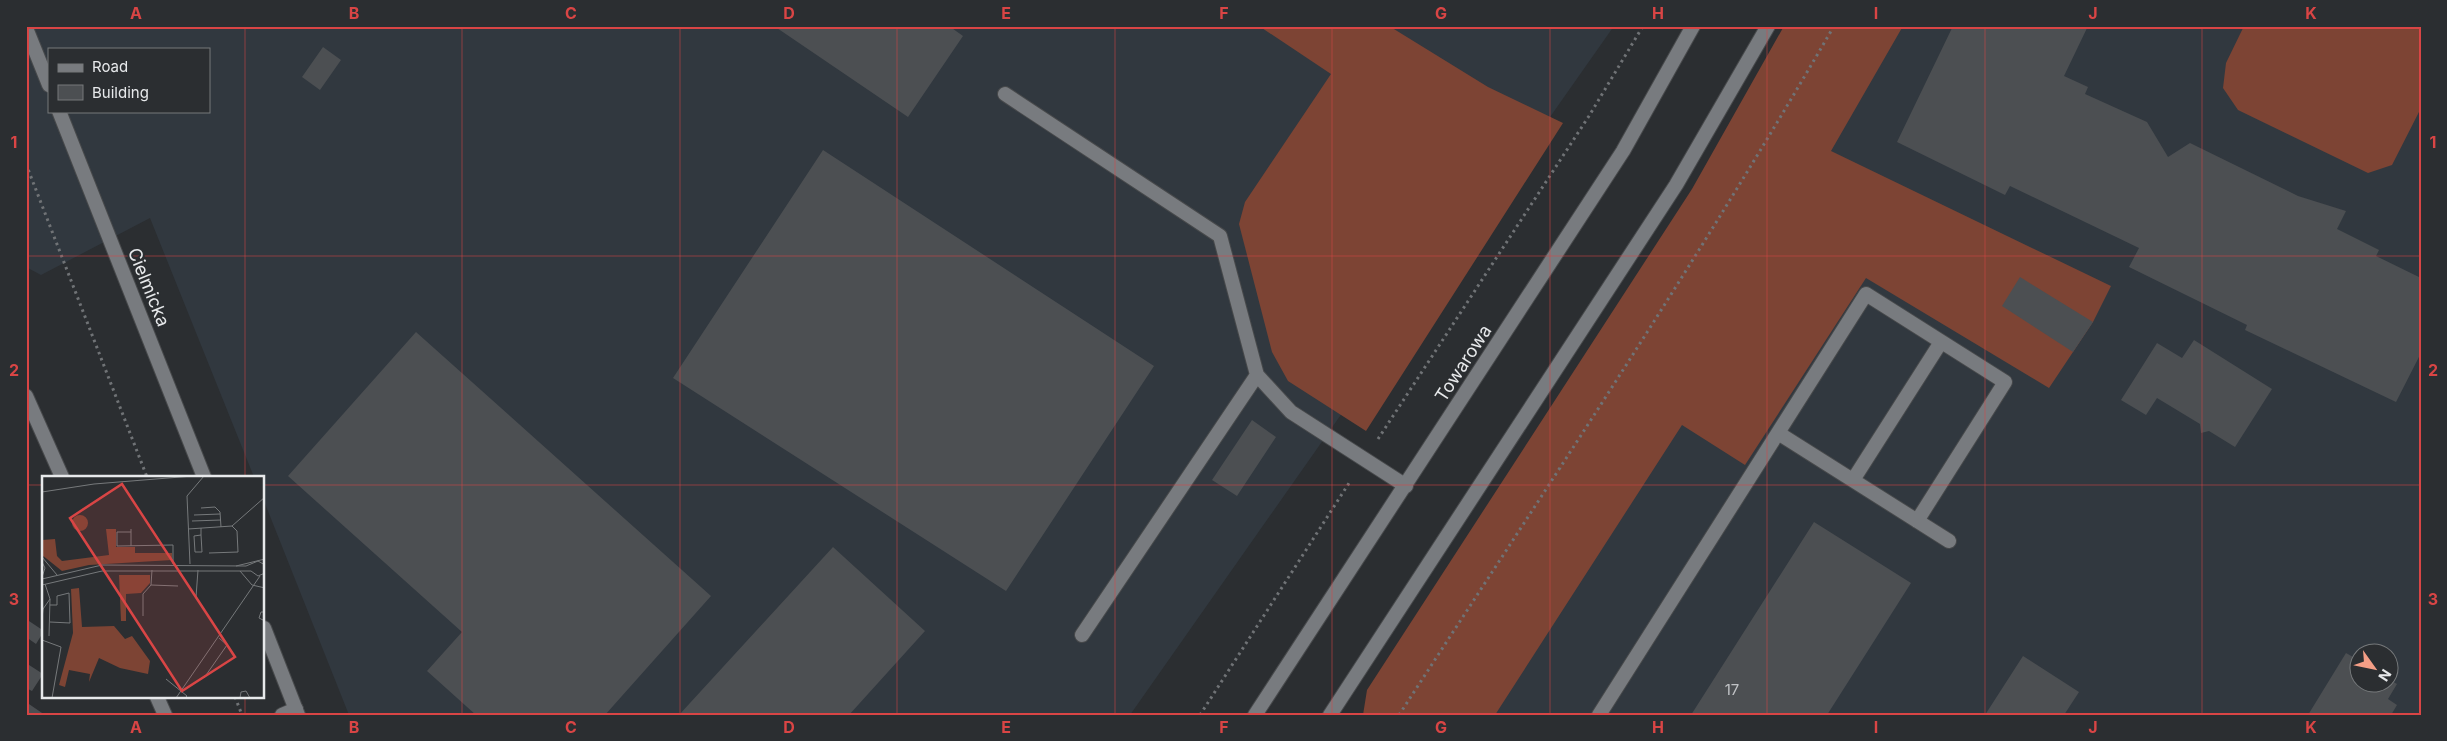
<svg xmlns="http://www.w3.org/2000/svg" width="2447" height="741" font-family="Inter,sans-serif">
<rect width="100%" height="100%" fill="#2b2e31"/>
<path fill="#31383f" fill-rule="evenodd" d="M 26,26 L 1614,26 L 1130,715 L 349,715 L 264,501 L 264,477 L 254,477 L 150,218 L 41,275 L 26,267 ZM 49,49 L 209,49 L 209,111 L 49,111 Z
M 1818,26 L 2421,26 L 2421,715 L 1393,715 ZM 2360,654 L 2390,654 L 2390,684 L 2360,684 Z"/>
<path fill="#7d4434" d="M 1259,26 L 1389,26 L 1488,87 L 1563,123 L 1366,431 L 1288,381 L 1272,352 L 1239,224 L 1245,202 L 1331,74 Z
M 1784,26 L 1903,26 L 1831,151 L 2111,286 L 2093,322 L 2049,388 L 1866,278 L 1745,465 L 1682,425 L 1495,715 L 1363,715 L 1367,690 L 1692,189 Z
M 2244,26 L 2421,26 L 2421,108 L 2392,165 L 2368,173 L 2238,110 L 2223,88 L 2226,63 Z"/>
<path fill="#4c4f52" d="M 774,26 L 949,26 L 963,36 L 908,117 Z
M 1953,26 L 2088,26 L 2064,76 L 2088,87 L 2085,94 L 2147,122 L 2168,157 L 2190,143 L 2298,196 L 2346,211 L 2337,229 L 2379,250 L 2376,256 L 2421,278 L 2421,353 L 2396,402 L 2245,330 L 2247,325 L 2129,267 L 2139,248 L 2010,186 L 2005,195 L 1897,142 Z
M 323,47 L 341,60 L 320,90 L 302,77 Z
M 823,150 L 1154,366 L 1006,591 L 673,378 Z
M 2020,277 L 2093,322 L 2073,352 L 2002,306 Z
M 416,332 L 711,596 L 605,715 L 476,715 L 427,671 L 462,632 L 288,476 Z
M 2194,340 L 2272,389 L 2235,447 L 2209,431 L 2201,433 L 2200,424 L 2157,398 L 2146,415 L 2121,400 L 2157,343 L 2182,358 Z
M 1252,420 L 1276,437 L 1237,496 L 1212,480 Z
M 1814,522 L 1911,583 L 1827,715 L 1691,715 Z
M 833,547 L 925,631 L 849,715 L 679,715 Z
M 26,619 L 44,631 L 36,644 L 26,637 Z
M 2346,653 L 2360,661 L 2360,684 L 2390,684 L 2390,680 L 2397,684 L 2388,699 L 2397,705 L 2391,715 L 2308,715 Z
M 2023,656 L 2079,692 L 2064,715 L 1985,715 Z
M 26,663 L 43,674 L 32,691 L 26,688 Z
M 26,702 L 45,715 L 26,715 Z"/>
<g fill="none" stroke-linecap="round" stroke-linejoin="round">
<g stroke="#47494b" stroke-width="16">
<path id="service" d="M 1005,94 L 1220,236 L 1257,375 L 1291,412 L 1406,486
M 26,396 L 62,477
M 1778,433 L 1949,541
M 1853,480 L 1941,342
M 1082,635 L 1257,375
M 157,697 L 165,715
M 282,715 L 296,709
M 1599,715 L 1866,294 L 2005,382 L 1917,521"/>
</g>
<g stroke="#47494b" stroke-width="16">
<path id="tertiary" d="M 26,28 L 49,85
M 59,111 L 204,477
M 264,628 L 298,715
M 1255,715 L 1623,151 L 1693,26
M 1330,715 L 1676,185 L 1768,26"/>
</g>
<path stroke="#707376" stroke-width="3" stroke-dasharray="2.5 4" stroke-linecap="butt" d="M 26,164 L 147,477
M 1378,439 L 1589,116 L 1643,26
M 235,697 L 242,715
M 1200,715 L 1351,480
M 1399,715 C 1547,487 1698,261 1834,26"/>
<use href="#service" stroke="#787b7f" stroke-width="14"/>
<use href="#tertiary" stroke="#787b7f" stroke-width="14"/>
</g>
<path fill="none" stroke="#d94545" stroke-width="1" stroke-opacity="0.55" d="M 245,26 L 245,477M 462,26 L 462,715M 680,26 L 680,715M 897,26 L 897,715M 1115,26 L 1115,715M 1332,26 L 1332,715M 1550,26 L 1550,715M 1767,26 L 1767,715M 1985,26 L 1985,715M 2202,26 L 2202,715M 26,256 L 2421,256M 26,485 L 44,485M 264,485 L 2421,485M 245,697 L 245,715"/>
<g text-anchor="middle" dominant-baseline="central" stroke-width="4" stroke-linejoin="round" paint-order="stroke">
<g font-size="15" fill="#c0c2c5">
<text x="1732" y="689">17</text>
</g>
<g font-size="18" fill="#e7e9eb" stroke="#2b2e31">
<text transform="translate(149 287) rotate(68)">Cielmicka</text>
<text transform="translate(1463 363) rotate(-57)">Towarowa</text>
</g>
</g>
<g transform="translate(42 476)">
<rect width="222" height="222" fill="#2b2e31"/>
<path d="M30 47a8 8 0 1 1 16 0a8 8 0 1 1-16 0ZM 64,53 L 74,53 L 74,71 L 93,71 L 93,77 L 130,77 L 130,84 L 47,89 L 20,95 L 0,79 L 0,64 L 13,63 L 15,80 L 20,85 L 67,79 ZM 77,99 L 108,99 L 108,107 L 99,117 L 84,118 L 84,145 L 79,145 ZM 37,112 L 40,151 L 72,150 L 83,163 L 90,160 L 108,185 L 106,198 L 78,192 L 57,182 L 47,206 L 48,198 L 27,194 L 23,211 L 17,209 L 31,157 L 29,113 Z" fill="#7d4434"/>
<path fill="none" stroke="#76797b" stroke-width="1" d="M 0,16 L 52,8 L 151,0M 159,32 L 173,31 L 178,36 L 179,51M 152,39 L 178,38M 150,45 L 179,44M 159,52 L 159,59 L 160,76 L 153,76 L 152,60 L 159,59M 89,53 L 89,70M 146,53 L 190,50 L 223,21M 89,56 L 75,56 L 75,70 L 131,69 L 131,88M 167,77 L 196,76 L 195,55 L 190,50M 0,81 L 15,99M 0,86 L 3,92 L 0,101M 148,88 L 145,20 L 162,0M 194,90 L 223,83M 198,95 L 210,109 L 223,112M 209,95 L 216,100 L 223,97M 0,103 L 60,89 L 204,90 L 216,85 L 223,89M 3,108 L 8,123 L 7,160M 0,109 L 60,95 L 209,95M 109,109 L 136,110M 154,121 L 156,94M 223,136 L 219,136 L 217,142 L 223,145M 101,140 L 101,118 L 109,109 L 110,94M 0,143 L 1,133 L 8,123M 8,146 L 28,147 L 27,117 L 15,120 L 15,129 L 8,129M 0,164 L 19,171 L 10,222M 162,202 L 185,169 L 177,162M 124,203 L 145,220 L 143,222M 134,222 L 218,100M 198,222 L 199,216 L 204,215 L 208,222"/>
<path fill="#d94545" fill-opacity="0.15" stroke="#d94545" stroke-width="2.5" d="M 80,8 L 193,181 L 140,215 L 28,42 Z"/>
<rect width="222" height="222" fill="none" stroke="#e7e9eb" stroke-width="2.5"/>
</g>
<rect width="2447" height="741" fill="none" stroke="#2b2e31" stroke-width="55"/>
<rect x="48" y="48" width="162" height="65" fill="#2b2e31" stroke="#76797b"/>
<rect x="58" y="64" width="25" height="8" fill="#787b7f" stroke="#76797b"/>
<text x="92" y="72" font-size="15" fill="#e7e9eb">Road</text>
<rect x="58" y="85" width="25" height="15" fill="#4c4f52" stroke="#76797b"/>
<text x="92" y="98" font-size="15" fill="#e7e9eb">Building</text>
<g transform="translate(2374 668) rotate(123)"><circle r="24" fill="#2b2e31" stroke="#76797b"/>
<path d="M0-4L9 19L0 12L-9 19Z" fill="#f49e86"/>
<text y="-8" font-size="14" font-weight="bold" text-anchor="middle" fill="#e7e9eb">N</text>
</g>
<rect x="28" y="28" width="2392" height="686" fill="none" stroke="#d94545" stroke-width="2"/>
<g font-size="16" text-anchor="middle" font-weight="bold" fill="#d94545">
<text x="136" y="19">A</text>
<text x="354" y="19">B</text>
<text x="571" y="19">C</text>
<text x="789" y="19">D</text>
<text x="1006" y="19">E</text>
<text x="1224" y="19">F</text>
<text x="1441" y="19">G</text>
<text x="1658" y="19">H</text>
<text x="1876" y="19">I</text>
<text x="2093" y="19">J</text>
<text x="2311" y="19">K</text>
<text x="14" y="148">1</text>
<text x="2433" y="148">1</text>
<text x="14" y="376">2</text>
<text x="2433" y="376">2</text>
<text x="14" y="605">3</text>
<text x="2433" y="605">3</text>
<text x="136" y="733">A</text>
<text x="354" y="733">B</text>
<text x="571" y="733">C</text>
<text x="789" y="733">D</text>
<text x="1006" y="733">E</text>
<text x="1224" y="733">F</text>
<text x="1441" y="733">G</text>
<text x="1658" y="733">H</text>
<text x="1876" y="733">I</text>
<text x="2093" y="733">J</text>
<text x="2311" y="733">K</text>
</g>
</svg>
